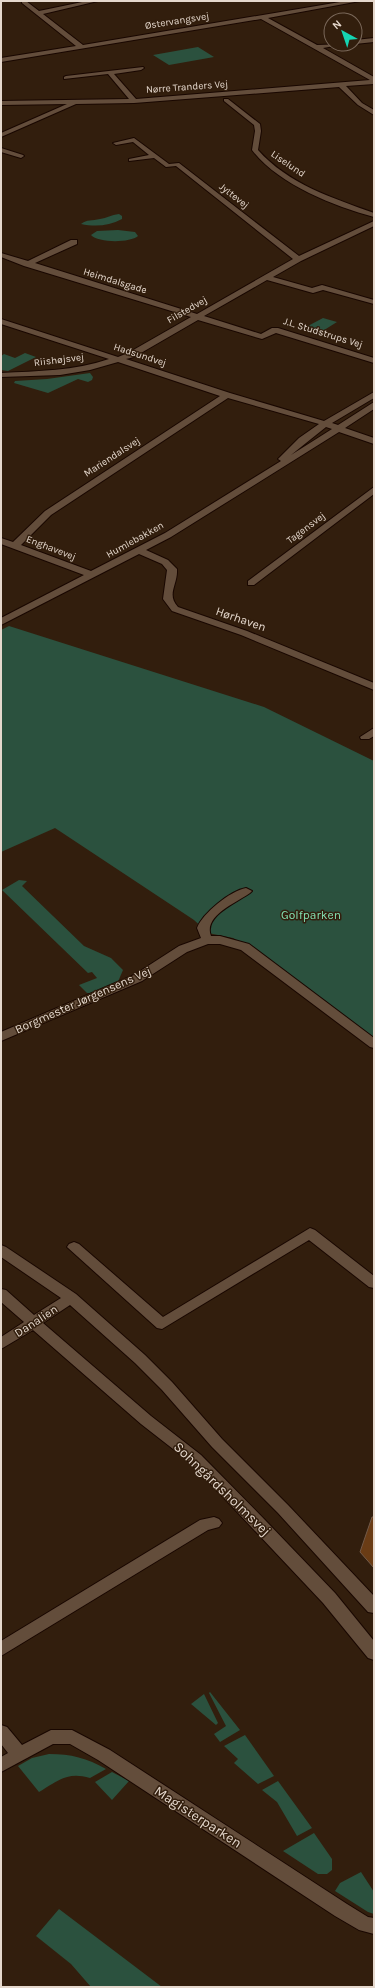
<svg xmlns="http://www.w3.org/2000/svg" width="375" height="1988" font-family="Karla,sans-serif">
<rect width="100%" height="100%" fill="#321e0d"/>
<path fill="#2b513e" d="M 198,47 L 214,57 L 169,65 L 153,55 Z
M 119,214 L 122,216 L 122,219 C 109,226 95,227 81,224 C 87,219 92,221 100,219 C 107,218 111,215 119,214 Z
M 118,230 L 135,232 L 138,236 C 130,243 98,243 91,235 L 97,231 Z
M 323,318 L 337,322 L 321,332 L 306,327 Z
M 25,353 L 36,357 L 8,371 L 1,370 L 1,356 L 4,354 L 15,358 Z
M 90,373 L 93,377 L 92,380 L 88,382 L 78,379 L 48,393 L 14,383 L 15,381 L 47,379 Z
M 9,626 L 264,707 L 374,761 L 374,1042 L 249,947 L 233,938 L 208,933 L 194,920 L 55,828 L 1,852 L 1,630 Z
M 19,880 L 27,881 L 22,886 L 84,946 L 111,958 L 123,970 L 117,984 L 94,993 L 87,993 L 79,985 L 97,978 L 92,972 L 88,973 L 2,890 Z
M 210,1692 L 240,1730 L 220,1742 L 214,1734 L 226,1726 L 209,1693 Z
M 204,1694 L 218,1723 L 216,1725 L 191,1704 Z
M 245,1735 L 274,1776 L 258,1784 L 234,1763 L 238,1759 L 224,1746 Z
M 49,1754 C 71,1754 87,1758 106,1769 L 90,1778 C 67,1771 58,1781 39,1792 L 18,1766 L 32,1758 Z
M 112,1772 L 129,1781 L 112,1800 L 95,1782 Z
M 278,1781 L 312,1828 L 297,1836 L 277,1802 L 262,1790 Z
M 314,1833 L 332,1859 L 332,1870 L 327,1874 L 318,1874 L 283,1851 Z
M 361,1872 L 374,1892 L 374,1914 L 368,1912 L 335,1891 L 340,1883 Z
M 59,1909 L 162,1987 L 91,1987 L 71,1964 L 36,1936 Z"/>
<path fill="#6a3c15" stroke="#725a49" d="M 372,1517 L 374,1517 L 374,1568 L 360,1552 Z"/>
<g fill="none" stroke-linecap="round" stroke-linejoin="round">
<g stroke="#190700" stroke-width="2">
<path id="minor" d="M 22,1 L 26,1 L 39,11 L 87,1 L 98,1 L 43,14 L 83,45 L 346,1 L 360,1 L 268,18 L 317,45 L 346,44 L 323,48 L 374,77 L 374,84 L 346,86 L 362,103 L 374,110 L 374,115 L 358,105 L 339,87 L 134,103 L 76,104 L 1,137 L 1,133 L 67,104 L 1,105 L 1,101 L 129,99 L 108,74 L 64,79 L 64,77 L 66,76 L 143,67 L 144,68 L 141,70 L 114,74 L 136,99 L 370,80 L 261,19 L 1,62 L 1,58 L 76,46 L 22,3 Z
M 374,38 L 374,42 L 355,44 L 355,40 Z
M 224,99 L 228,99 L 260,124 L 261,131 L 258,150 C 288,184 333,198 374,213 L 374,217 C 333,206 278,184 252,150 L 255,131 L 254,125 L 224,101 Z
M 134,138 L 169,164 L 179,163 L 299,256 L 374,221 L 374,226 L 301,261 L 273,277 L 312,288 L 322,285 L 374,300 L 374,304 L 323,290 L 313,293 L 267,280 L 204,316 L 261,334 L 272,328 L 278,328 L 374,358 L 374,363 L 276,333 L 262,339 L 198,320 L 134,357 L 126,359 L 230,393 L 324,421 L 374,392 L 374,398 L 332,423 L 338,425 L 374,402 L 374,409 L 345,428 L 374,438 L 374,444 L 339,432 L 171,537 L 146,550 L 168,560 L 177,569 C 178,585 166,594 178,607 L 247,631 L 374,683 L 374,690 L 241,635 L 172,611 L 163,599 L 167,570 L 162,564 L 139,554 L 1,625 L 1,618 L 84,575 L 1,544 L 1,538 L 13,542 L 45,511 L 220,396 L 118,362 L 90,370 L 60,375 L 1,377 L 1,373 C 38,371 74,371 109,359 L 1,324 L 1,319 L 118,357 L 128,353 L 191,317 L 24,266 L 1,257 L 1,253 L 28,261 L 71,240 L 77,240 L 77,244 L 35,263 L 197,314 L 293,259 L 176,166 L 166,167 L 154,158 L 129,161 L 129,159 L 149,155 L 133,142 L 116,145 L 113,143 ZM 228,398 L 319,424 L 299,438 L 278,459 L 281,461 L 165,533 L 91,571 L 21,545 L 51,515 ZM 326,427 L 332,429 L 291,455 Z
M 1,148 L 23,155 L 24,156 L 21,158 L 1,152 Z
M 374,487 L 374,494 L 254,585 L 248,585 L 248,581 Z
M 374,728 L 374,736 L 369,739 L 361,739 L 360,737 Z
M 246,888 L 252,891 L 250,893 C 236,903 203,916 211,936 L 220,936 L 249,944 L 374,1038 L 374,1048 L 370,1047 L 241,950 L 220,944 L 208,944 L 187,952 L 142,981 L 1,1041 L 1,1032 L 134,975 L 179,946 L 201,938 L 197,928 C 203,913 230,891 246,888 Z
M 310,1228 L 315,1230 L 374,1276 L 374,1288 L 369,1287 L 309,1240 L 162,1329 L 157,1328 L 67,1247 L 69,1244 L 74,1242 L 79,1244 L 163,1317 Z
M 1,1245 L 6,1247 L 76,1294 L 145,1355 L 172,1382 L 222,1439 L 288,1505 L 374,1596 L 374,1613 L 368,1612 L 278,1513 L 212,1447 L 162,1390 L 135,1363 L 70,1305 L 43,1323 L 151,1416 L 201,1455 L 264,1519 L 335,1593 L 374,1641 L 374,1660 L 368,1658 L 323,1603 L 191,1463 L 141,1424 L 33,1330 L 1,1349 L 1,1337 L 24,1322 L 1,1302 L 1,1289 L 6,1290 L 34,1315 L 61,1298 L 1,1257 Z
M 214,1517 L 219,1519 L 222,1523 L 219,1527 L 208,1530 L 1,1656 L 1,1641 L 200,1520 Z
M 1,1725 L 7,1727 L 22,1745 L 51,1730 L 72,1730 L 110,1750 L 347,1904 L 368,1917 L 374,1918 L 374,1934 L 359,1930 L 335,1916 L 98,1760 L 70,1744 L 53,1744 L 1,1772 L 1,1757 L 8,1753 L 1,1744 Z"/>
</g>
<use href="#minor" fill="#634d3b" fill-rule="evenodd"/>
</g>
<g text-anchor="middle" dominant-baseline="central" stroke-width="3" stroke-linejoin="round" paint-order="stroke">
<g font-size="10" fill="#e5d8cd" stroke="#321e0d">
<text transform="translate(177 21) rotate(-9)">Østervangsvej</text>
<text transform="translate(187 87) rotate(-4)">Nørre Tranders Vej</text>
<text transform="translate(288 164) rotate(34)">Liselund</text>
<text transform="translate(234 196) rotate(38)">Jyttevej</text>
<text transform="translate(115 281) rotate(17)">Heimdalsgade</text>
<text transform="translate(187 310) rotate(-30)">Filstedvej</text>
<text transform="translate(323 333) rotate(17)">J.L. Studstrups Vej</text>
<text transform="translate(140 355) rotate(18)">Hadsundvej</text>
<text transform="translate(59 360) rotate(-7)">Riishøjsvej</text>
<text transform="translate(112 457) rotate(-33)">Mariendalsvej</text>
<text transform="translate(306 528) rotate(-37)">Tagensvej</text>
<text transform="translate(135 540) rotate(-29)">Humlebakken</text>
<text transform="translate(51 548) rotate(21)">Enghavevej</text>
</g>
<g font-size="12" fill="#e5d8cd" stroke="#321e0d">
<text transform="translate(241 619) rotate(19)">Hørhaven</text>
<text transform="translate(83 1000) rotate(-24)">Borgmester Jørgensens Vej</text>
<text transform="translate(36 1321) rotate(-33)">Danalien</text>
</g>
<g font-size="12" fill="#82e1b2" stroke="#321e0d">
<text x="311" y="915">Golfparken</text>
</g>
<g font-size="14" fill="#e5d8cd" stroke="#321e0d">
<text transform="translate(222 1489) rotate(44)">Sohngårdsholmsvej</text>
<text transform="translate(198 1817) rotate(33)">Magisterparken</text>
</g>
</g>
<rect width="375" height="1988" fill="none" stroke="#e5d8cd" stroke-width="4"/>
<g transform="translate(343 32) rotate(320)"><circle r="19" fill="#321e0d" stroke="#7a685a"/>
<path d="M0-3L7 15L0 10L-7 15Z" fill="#15d5b3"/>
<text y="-6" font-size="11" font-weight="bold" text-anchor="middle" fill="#e5d8cd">N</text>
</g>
</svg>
